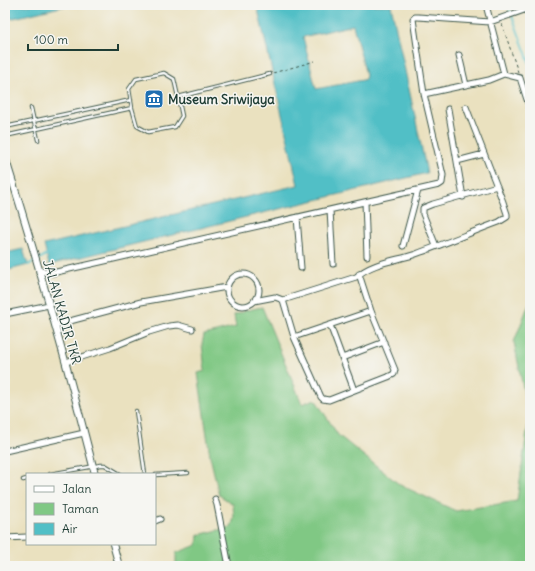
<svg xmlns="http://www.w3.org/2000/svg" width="535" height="571" font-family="Delius,sans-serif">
<rect width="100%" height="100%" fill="#f6f6f2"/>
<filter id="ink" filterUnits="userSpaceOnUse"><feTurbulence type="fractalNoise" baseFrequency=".025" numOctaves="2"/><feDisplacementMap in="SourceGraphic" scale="8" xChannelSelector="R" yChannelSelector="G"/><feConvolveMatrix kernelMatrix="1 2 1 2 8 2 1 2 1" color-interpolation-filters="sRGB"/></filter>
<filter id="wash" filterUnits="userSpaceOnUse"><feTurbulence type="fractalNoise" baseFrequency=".012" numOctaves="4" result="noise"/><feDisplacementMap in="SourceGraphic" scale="16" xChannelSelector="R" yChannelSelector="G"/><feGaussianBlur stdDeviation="0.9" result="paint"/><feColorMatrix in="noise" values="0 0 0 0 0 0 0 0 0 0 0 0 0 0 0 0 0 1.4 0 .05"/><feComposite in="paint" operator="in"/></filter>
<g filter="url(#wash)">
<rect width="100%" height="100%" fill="#eae1bf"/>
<path fill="#80c884" stroke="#50825c" d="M 530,301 L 530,566 L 176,566 L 176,553 L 197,545 L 198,535 L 231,527 L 234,518 L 233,504 L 219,495 L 210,456 L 198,373 L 205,371 L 202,344 L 204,335 L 236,327 L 234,315 L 248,310 L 262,307 L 302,404 L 315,399 L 338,435 L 400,485 L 456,511 L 517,501 L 529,418 L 514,342 Z"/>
<path fill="#51bfc6" stroke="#387e7d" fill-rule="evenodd" d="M 5,5 L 69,5 L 5,20 Z
M 257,5 L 391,5 L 427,173 L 49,265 L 44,245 L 298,185 ZM 353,25 L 366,75 L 365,79 L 363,80 L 316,89 L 303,37 Z
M 23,249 L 28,265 L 5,271 L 5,253 Z"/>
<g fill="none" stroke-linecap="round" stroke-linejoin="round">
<path stroke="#51bfc6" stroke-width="2" d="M 508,5 L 530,64
M 28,265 L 48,254"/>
</g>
</g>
<g filter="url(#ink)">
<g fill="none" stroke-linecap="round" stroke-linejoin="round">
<g stroke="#3d5649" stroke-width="4.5">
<path id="service" d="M 31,108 L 38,140
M 132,108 L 137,126 L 148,132 L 175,127 L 182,116 L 178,97
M 5,127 L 131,100
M 5,136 L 132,108 L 129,89 L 136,79 L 164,73 L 174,79 L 178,97 L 270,74
M 136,411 L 145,474
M 50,474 L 101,465 L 105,465 L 120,474
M 155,475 L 188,473
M 23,480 L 27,479"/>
</g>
<g stroke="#3d5649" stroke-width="7">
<path id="minor" d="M 486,5 L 504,74 L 520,78 L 530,109
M 459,55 L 466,85
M 424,94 L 489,80 L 504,74
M 448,109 L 463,197
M 457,161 L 484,154
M 365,202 L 367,256
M 330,210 L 333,264
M 297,217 L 301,268
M 403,246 L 418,190
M 436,246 L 423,214 L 423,208 L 433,204 L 497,186
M 39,272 L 47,271 L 52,273 L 439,185 L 442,183 L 443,175 L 424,94 L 413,19 L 415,17 L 418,17 L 490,22 L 530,8
M227 290a16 16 0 1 1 32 0a16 16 0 1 1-32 0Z
M 283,300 L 356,277 C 373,262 396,261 416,254 C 444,244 472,232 499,222 L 507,217 L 507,214 L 503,202 L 466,107
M 254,301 L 275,297 L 283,300 L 294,337 L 321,397 L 323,399 L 329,400 L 388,377 L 394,374 L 395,370 L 371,311 L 359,274
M 5,314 L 49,305
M 55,325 L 141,302 L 227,287
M 330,325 L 354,390
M 294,337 L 371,311
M 342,358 L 384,342
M 66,362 L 110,348 L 149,332 L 169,326 L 178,325 L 192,329
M 5,451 L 84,433
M 215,499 L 217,505 L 229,566
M 155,521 L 160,519
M 5,538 L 27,537"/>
</g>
<g stroke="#3d5649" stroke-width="8">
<path id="tertiary" d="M 5,157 C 38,262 68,368 95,474
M 113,544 L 119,566"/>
</g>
<path stroke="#3d5649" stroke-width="1" stroke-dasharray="3 3" stroke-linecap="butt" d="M 502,24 L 518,72
M 273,73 L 315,61"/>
<use href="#service" stroke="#fff" stroke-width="2.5"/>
<use href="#minor" stroke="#fff" stroke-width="5"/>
<use href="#tertiary" stroke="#fff" stroke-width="6"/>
</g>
</g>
<defs>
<g id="museum-square" transform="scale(1)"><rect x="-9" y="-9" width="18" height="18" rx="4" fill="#1f6fb2" stroke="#f6f6f2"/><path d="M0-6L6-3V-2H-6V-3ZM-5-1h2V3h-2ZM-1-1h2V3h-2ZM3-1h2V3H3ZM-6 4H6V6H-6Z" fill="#fff"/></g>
</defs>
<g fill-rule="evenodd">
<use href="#museum-square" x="154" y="99"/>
</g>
<g text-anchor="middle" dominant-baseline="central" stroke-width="3" stroke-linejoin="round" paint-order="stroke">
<g font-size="13" font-weight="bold" fill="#1f3d34" stroke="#f6f6f2" text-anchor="start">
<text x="168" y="99">Museum Sriwijaya</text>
</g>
<g font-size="13" fill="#1f3d34" stroke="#f6f6f2">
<text transform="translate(62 312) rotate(74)">JALAN KADIR TKR</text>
</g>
</g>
<rect width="535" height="571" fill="none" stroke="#f6f6f2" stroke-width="20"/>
<rect x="26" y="473" width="130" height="72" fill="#f6f6f2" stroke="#a0aca6"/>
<rect x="34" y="486" width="20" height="6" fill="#ffffff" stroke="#a0aca6"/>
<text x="62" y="493" font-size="12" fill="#1f3d34">Jalan</text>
<rect x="34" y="503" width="20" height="12" fill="#80c884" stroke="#a0aca6"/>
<text x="62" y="513" font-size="12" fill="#1f3d34">Taman</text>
<rect x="34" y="523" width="20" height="12" fill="#51bfc6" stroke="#a0aca6"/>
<text x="62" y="533" font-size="12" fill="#1f3d34">Air</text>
<path d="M28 44v6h90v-6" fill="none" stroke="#1f3d34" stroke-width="2"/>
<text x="34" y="44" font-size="12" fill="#1f3d34" stroke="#f6f6f2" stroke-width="3" paint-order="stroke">100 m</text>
</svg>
